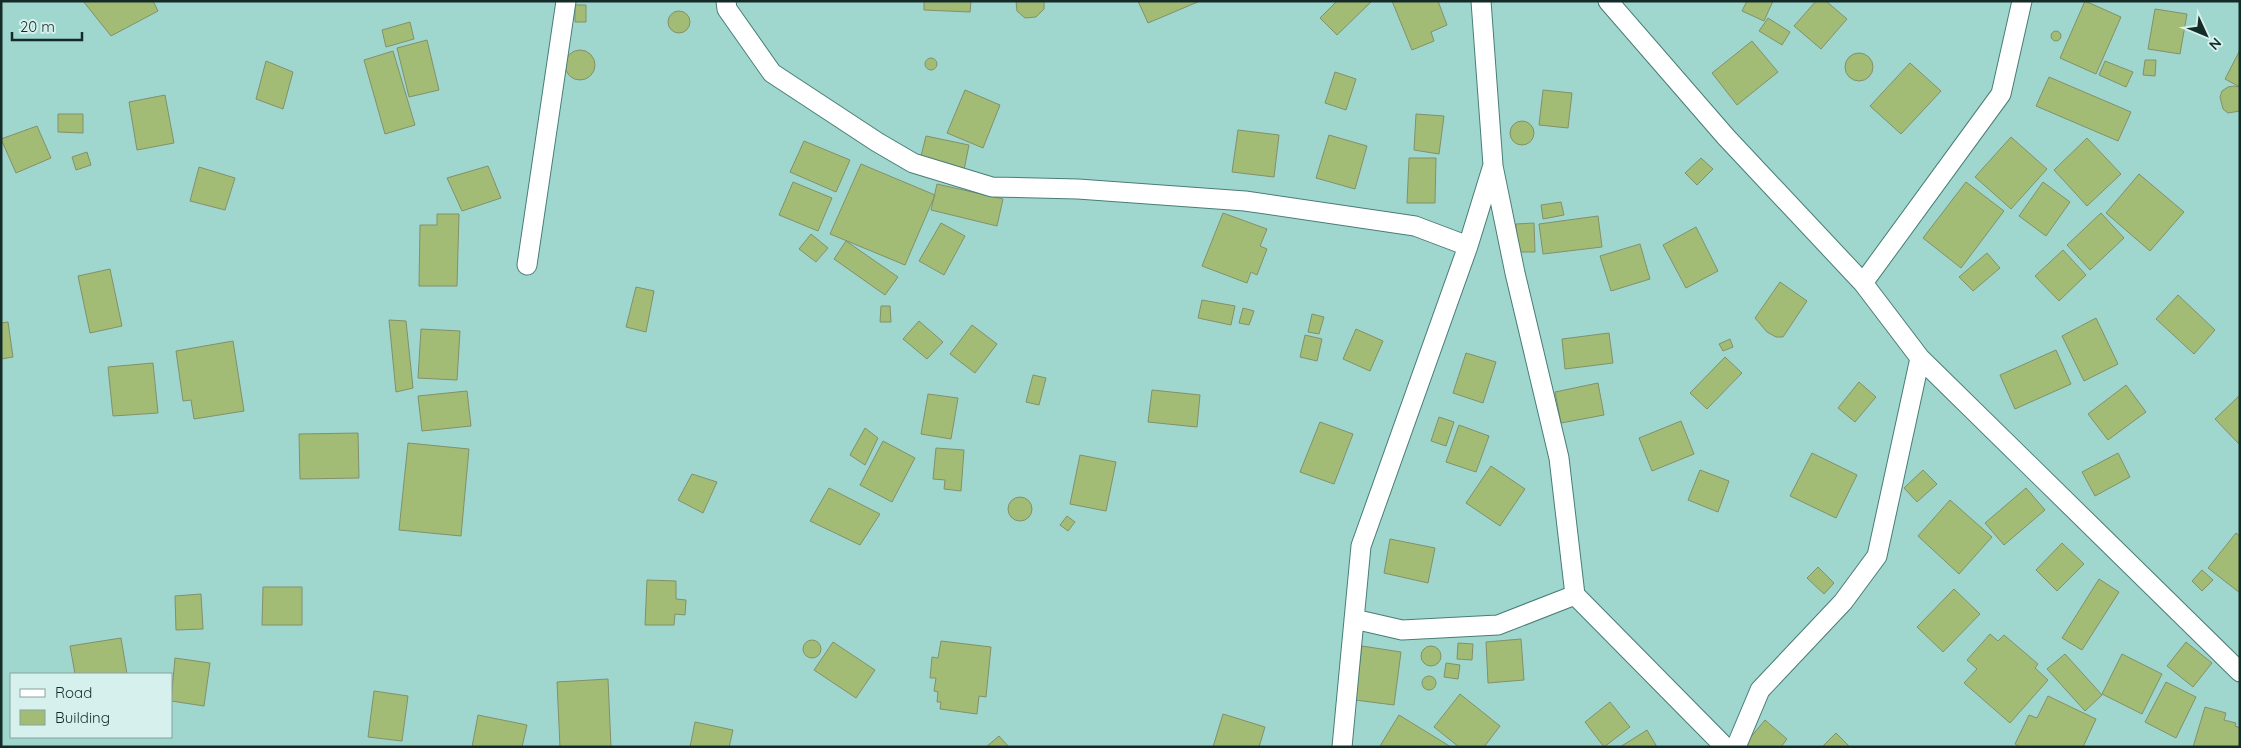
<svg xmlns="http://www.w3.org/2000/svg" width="2241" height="748" font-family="Quicksand,sans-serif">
<rect width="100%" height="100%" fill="#9fd7cf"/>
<path fill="#a2bc76" stroke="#82906a" d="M 83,1 L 153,1 L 158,11 L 111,36 Z
M 924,1 L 971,1 L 970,12 L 924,10 Z
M 1016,1 L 1044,1 L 1044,9 L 1036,17 L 1025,18 L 1017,11 Z
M 1138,1 L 1200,1 L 1148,23 Z
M 1337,1 L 1372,1 L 1337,35 L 1320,18 Z
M 1392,1 L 1438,1 L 1447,25 L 1431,32 L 1434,41 L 1412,50 Z
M 1747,1 L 1773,1 L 1764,21 L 1742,11 Z
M 1816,1 L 1826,1 L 1847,19 L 1821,49 L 1794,26 Z
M 2085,1 L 2121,17 L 2096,74 L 2060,58 Z
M 575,5 L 586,5 L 586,22 L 575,22 Z
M 2155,9 L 2187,14 L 2180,54 L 2148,49 Z
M668 22a11 11 0 1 1 22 0a11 11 0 1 1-22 0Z
M 1768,18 L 1790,32 L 1782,45 L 1759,31 Z
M 410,22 L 414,39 L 386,47 L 382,30 Z
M2051 36a5 5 0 1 1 10 0a5 5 0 1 1-10 0Z
M 427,40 L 439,90 L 409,97 L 397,48 Z
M 1752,41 L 1778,72 L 1737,105 L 1712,73 Z
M 2240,50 L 2240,87 L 2225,79 Z
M565 65a15 15 0 1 1 30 0a15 15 0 1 1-30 0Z
M 393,51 L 415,125 L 385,134 L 364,60 Z
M1845 67a14 14 0 1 1 28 0a14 14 0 1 1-28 0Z
M925 64a6 6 0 1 1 12 0a6 6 0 1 1-12 0Z
M 2145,60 L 2156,60 L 2155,76 L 2143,75 Z
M 266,61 L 293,72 L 283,109 L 256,99 Z
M 2105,61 L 2133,72 L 2126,87 L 2099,75 Z
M 1910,63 L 1941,91 L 1901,134 L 1870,106 Z
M 1335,72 L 1356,79 L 1346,110 L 1325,103 Z
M 2049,77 L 2131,112 L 2118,141 L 2036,106 Z
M 2234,86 L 2240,87 L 2240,111 L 2228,113 L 2223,109 L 2220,97 L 2222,91 L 2228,87 Z
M 965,90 L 1000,105 L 983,148 L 947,133 Z
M 1543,90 L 1572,93 L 1568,128 L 1539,125 Z
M 165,95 L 174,143 L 137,150 L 129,102 Z
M 58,114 L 83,114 L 83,133 L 58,132 Z
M 1416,114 L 1444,116 L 1439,154 L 1414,150 Z
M1510 133a12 12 0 1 1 24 0a12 12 0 1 1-24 0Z
M 37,126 L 51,158 L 16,173 L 1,139 Z
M 1238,130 L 1279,135 L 1274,177 L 1232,172 Z
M 1329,135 L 1367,146 L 1355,189 L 1316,178 Z
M 926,136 L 969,145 L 964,170 L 920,160 Z
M 2011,137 L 2047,169 L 2011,209 L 1975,177 Z
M 2087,138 L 2121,174 L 2087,206 L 2054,170 Z
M 804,141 L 850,160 L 836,192 L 790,172 Z
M 87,152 L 91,165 L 76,170 L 72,157 Z
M 1409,158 L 1436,158 L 1435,203 L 1407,203 Z
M 1701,158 L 1713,169 L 1697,185 L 1685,173 Z
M 861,164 L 935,195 L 905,265 L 830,234 Z
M 488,166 L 501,198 L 462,211 L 447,178 Z
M 199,167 L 235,178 L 225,210 L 190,201 Z
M 2139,174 L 2184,212 L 2150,251 L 2106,213 Z
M 793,182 L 832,198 L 818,231 L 779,215 Z
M 1966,182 L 2004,211 L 1961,268 L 1923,238 Z
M 2043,182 L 2070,202 L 2046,236 L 2019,216 Z
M 937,184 L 1003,199 L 997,226 L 931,210 Z
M 1561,202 L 1564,215 L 1543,219 L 1541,205 Z
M 1223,213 L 1267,229 L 1260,246 L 1267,249 L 1257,275 L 1251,272 L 1247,283 L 1202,266 Z
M 2101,213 L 2124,238 L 2090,270 L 2067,245 Z
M 437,214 L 459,214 L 457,286 L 419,286 L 420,225 L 437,225 Z
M 1598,216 L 1602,247 L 1543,254 L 1539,224 Z
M 941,223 L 965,236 L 944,275 L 919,261 Z
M 1534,223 L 1535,252 L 1517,252 L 1516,224 Z
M 1696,227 L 1718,271 L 1686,288 L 1663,245 Z
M 811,234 L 828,248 L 816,262 L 799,249 Z
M 846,241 L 898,277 L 885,295 L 834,259 Z
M 1640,244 L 1650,279 L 1611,291 L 1600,256 Z
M 2063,250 L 2086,275 L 2059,301 L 2035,276 Z
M 1987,253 L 2000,268 L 1973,291 L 1959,277 Z
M 110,269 L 122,326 L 90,333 L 78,276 Z
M 1780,282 L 1807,301 L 1783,337 L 1776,337 L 1767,332 L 1755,318 Z
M 636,287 L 654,291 L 646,332 L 626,327 Z
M 2178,295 L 2215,330 L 2194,354 L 2156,319 Z
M 1202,300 L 1235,306 L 1231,325 L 1198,318 Z
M 881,306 L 890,306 L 891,322 L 880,322 Z
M 1243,308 L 1254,311 L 1249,325 L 1239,323 Z
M 1312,314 L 1324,317 L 1319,334 L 1308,332 Z
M 2096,318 L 2118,364 L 2084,381 L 2062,336 Z
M 389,320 L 406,321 L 413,388 L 396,392 Z
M 919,321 L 943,342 L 927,359 L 903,339 Z
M 8,322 L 13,357 L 1,359 L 1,323 Z
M 972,325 L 997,344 L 975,373 L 950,354 Z
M 421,329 L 460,331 L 457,380 L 418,378 Z
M 1356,329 L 1383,341 L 1370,371 L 1343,359 Z
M 1609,333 L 1613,363 L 1565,369 L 1562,339 Z
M 1305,335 L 1322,339 L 1317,361 L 1300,357 Z
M 1730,339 L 1733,347 L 1723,351 L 1719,344 Z
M 233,341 L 244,411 L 194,419 L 191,400 L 183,401 L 176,351 Z
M 2056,350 L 2071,384 L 2015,409 L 2000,375 Z
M 1466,353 L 1496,362 L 1483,403 L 1453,393 Z
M 1725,357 L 1742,373 L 1707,409 L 1690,393 Z
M 153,363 L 158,413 L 113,416 L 108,367 Z
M 1033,375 L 1046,378 L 1039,405 L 1026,402 Z
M 1859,382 L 1876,397 L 1855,422 L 1838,408 Z
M 1598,383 L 1604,415 L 1561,423 L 1555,392 Z
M 2126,385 L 2146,412 L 2108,440 L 2088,414 Z
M 1152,390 L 1200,395 L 1197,427 L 1148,422 Z
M 467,391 L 471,426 L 422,431 L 418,396 Z
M 928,394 L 958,398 L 951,439 L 921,434 Z
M 2240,395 L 2240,445 L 2215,419 Z
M 1439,417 L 1454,422 L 1446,446 L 1431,441 Z
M 1681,421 L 1694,454 L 1652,471 L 1639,438 Z
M 1320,422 L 1353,434 L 1334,484 L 1300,472 Z
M 1459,425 L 1489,436 L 1476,472 L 1446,462 Z
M 865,428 L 878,438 L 865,465 L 850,455 Z
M 358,433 L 359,478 L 300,479 L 299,434 Z
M 883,441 L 915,458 L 892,502 L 860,485 Z
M 408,443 L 469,449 L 461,536 L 399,530 Z
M 936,448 L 964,450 L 961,491 L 944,489 L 945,480 L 933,479 Z
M 1812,453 L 1857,475 L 1836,518 L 1790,496 Z
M 2118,453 L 2130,477 L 2095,496 L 2082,472 Z
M 1080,455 L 1116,462 L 1106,511 L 1070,504 Z
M 1491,466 L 1525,489 L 1500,526 L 1466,503 Z
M 1700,470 L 1729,481 L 1718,512 L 1688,500 Z
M 1923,470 L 1937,484 L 1917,502 L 1904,488 Z
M 692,474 L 717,482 L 703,513 L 678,500 Z
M 829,488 L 880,514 L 860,545 L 810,521 Z
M 2026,488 L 2045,510 L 2004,545 L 1985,523 Z
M1008 509a12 12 0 1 1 24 0a12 12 0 1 1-24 0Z
M 1950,500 L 1992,537 L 1959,574 L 1918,536 Z
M 1067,516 L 1075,522 L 1068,531 L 1060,525 Z
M 2236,533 L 2240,536 L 2240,593 L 2208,568 Z
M 1390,539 L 1435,548 L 1428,583 L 1384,573 Z
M 2062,543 L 2084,564 L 2057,591 L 2036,570 Z
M 1818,567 L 1834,583 L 1824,594 L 1807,578 Z
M 2202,570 L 2213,580 L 2202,591 L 2192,581 Z
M 2099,579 L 2119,592 L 2082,650 L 2062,638 Z
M 647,580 L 676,581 L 676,599 L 686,600 L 685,615 L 675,614 L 674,625 L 645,625 Z
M 263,587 L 302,587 L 302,625 L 262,625 Z
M 1954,589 L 1980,614 L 1943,652 L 1917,627 Z
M 201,594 L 203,629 L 176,630 L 175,596 Z
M 1990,634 L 1998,641 L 2004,635 L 2038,664 L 2035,668 L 2048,680 L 2010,723 L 1964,683 L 1977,669 L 1967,660 Z
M 121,638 L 127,674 L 75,674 L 70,646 Z
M 1521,639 L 1524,680 L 1488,683 L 1486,642 Z
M803 649a9 9 0 1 1 18 0a9 9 0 1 1-18 0Z
M 941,641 L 991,647 L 986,697 L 979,696 L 977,714 L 940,709 L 941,702 L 937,702 L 938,692 L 934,691 L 936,678 L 930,678 L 932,657 L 938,658 Z
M 833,642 L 875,670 L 856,698 L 814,670 Z
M 2186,642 L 2212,663 L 2193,687 L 2167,666 Z
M 1458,643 L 1473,644 L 1472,660 L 1457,659 Z
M 1362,646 L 1401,652 L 1394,705 L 1355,700 Z
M1421 656a10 10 0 1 1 20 0a10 10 0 1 1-20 0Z
M 2065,654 L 2102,695 L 2085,711 L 2047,669 Z
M 2122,654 L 2162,674 L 2142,714 L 2102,694 Z
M 175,658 L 210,663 L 204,706 L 171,701 Z
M 1446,663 L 1460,665 L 1458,679 L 1444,677 Z
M1422 683a7 7 0 1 1 14 0a7 7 0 1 1-14 0Z
M 608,679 L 611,747 L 560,747 L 557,682 Z
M 2166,682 L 2196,697 L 2176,738 L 2145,722 Z
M 374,691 L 408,696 L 402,741 L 368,737 Z
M 1460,694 L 1500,726 L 1484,747 L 1459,747 L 1434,727 Z
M 2048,696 L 2096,719 L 2083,747 L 2020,747 L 2015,744 L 2029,715 L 2037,718 Z
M 1610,702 L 1630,727 L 1604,747 L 1585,722 Z
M 2205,707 L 2226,713 L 2224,720 L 2236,723 L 2235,726 L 2240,728 L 2240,747 L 2193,747 Z
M 1223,714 L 1265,727 L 1259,747 L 1213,747 Z
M 478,715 L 527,725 L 522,747 L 472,747 Z
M 1399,715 L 1451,747 L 1380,746 Z
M 1765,720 L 1787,739 L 1781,747 L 1748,747 L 1745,744 Z
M 695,722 L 733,730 L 729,747 L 690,747 Z
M 1647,730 L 1657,747 L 1620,747 Z
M 1836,733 L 1850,747 L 1822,747 Z
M 999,736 L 1009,747 L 986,747 Z"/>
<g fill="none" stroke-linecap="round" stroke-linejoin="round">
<g stroke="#487d76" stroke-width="21">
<path id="street" d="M 726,1 L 727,9 L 772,73 L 877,142 L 913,163 L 992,187 L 1078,189 L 1245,201 L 1415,226 L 1468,246
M 1608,1 L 1726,137 L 1863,283 L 1920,358 L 2240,672
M 1493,166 L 1515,273 L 1559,458 L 1575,595 L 1725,747
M 527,265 L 566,1
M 1863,283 L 2001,94 L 2022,1
M 1354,619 L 1402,630 L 1498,625 L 1575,595
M 1342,747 L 1361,546 L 1468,246 L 1493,165 L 1481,1
M 1736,747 L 1760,690 L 1843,602 L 1877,556 L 1920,358"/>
</g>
<use href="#street" stroke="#fff" stroke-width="19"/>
</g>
<rect width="2241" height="748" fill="none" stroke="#152b28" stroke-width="5"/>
<rect x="10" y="673" width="162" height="65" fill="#d6f1ed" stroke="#89a29e"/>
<rect x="20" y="689" width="25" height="8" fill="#ffffff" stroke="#89a29e"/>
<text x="55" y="698" font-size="15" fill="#152b28">Road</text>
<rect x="20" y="710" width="25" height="15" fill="#a2bc76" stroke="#89a29e"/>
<text x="55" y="723" font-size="15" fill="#152b28">Building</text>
<g transform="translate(2206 35) rotate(134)" stroke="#d6f1ed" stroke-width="4" paint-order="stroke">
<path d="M0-4L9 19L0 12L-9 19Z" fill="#152b28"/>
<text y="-8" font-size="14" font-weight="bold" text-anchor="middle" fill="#152b28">N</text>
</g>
<path d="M12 32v8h70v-8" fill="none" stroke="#152b28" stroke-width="2.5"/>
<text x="20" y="32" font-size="15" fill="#152b28" stroke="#d6f1ed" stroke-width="4" paint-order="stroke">20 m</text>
</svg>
